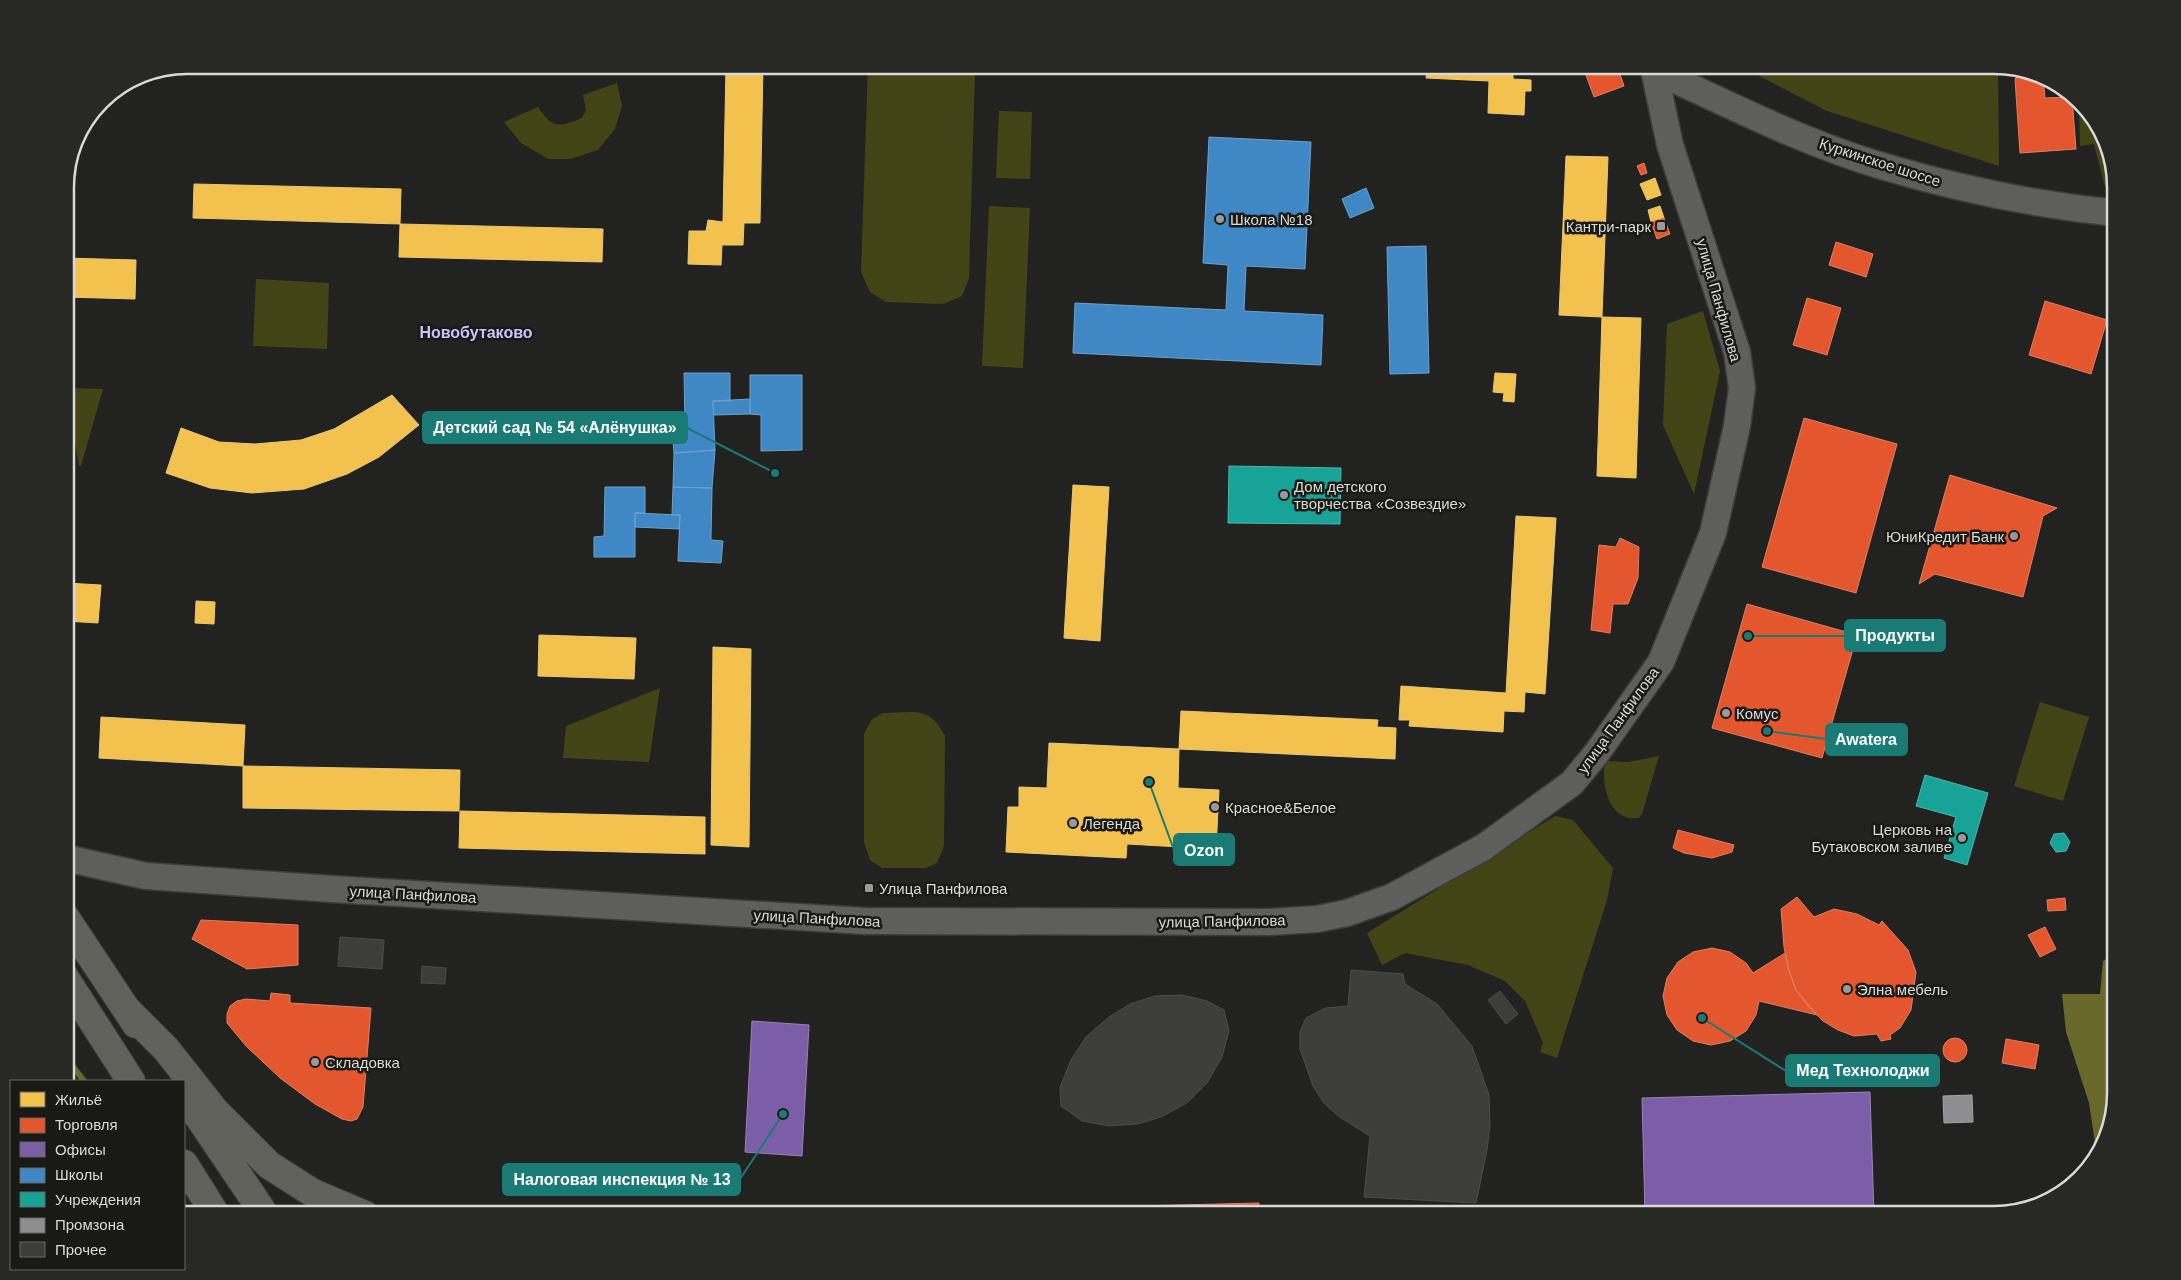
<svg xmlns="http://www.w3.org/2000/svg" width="2181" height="1280" font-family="Helvetica,sans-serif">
<rect width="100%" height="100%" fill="#222220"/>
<path fill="#434416" d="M 868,65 L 973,65 L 975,71 L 969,278 L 962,296 L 943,304 L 886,302 L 870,292 L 861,272 Z
M 1738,65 L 1887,65 L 1890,67 L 1994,65 L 2001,67 L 1998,70 L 1999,166 L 1827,111 Z
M 617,83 L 622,106 L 615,129 L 598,150 L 570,159 L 548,159 L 521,143 L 504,122 L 538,107 C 552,128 559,128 582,118 L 586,110 L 583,95 Z
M 2085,109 L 2096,119 L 2116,179 L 2116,188 L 2105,187 L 2094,144 L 2080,146 L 2079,110 Z
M 999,111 L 1032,112 L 1030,179 L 996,178 Z
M 78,135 L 77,176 L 66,176 L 74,140 Z
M 989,206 L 1030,208 L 1023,368 L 982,366 Z
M 256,279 L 329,283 L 327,349 L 253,346 Z
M 1703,311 L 1720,371 L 1694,494 L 1663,425 L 1667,324 Z
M 66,388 L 103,389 L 81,466 L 79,466 Z
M 660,688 L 649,762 L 563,758 L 566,726 Z
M 2040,702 L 2089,717 L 2063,801 L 2014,786 Z
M 883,713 C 914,713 929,705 945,736 L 944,846 L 937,863 L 926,868 L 882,868 L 870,860 L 864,842 L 864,734 L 872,719 Z
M 1659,756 L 1642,814 L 1639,818 C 1608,822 1601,784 1605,761 L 1628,762 Z
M 1555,816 L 1573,820 L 1613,868 L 1607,900 L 1557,1058 L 1540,1052 L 1543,1043 L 1525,1001 L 1505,981 L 1468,965 L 1405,953 L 1382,965 L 1367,933 Z"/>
<path fill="#67682a" d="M 2116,954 L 2116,1093 L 2100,1154 L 2097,1156 L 2089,1103 L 2066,1032 L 2062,994 L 2100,994 L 2103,961 Z"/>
<path fill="#f2c14e" stroke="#eac877" d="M 726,65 L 763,65 L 760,223 L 744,223 L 743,245 L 722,245 L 721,265 L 688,264 L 689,231 L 706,231 L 708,220 L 723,222 Z
M 1427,65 L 1513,65 L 1513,79 L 1531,80 L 1531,91 L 1525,91 L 1524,115 L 1488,113 L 1489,81 L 1426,78 Z
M 1566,156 L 1608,157 L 1602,317 L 1559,315 Z
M 1655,178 L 1661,195 L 1647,200 L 1640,184 Z
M 194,184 L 401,189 L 400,224 L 193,218 Z
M 1660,206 L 1664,218 L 1651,222 L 1648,210 Z
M 400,224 L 603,229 L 602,262 L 399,257 Z
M 65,258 L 136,260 L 135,299 L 65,297 Z
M 1602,317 L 1641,318 L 1636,478 L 1597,476 Z
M 1495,373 L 1516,374 L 1514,402 L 1503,401 L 1504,393 L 1493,392 Z
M 392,395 L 419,425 L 379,457 L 347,474 L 304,489 L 252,493 L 210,488 L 166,473 L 181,428 L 219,442 L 255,444 L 301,440 L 334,429 Z
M 1073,485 L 1109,487 L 1100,641 L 1064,638 Z
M 1516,516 L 1556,518 L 1545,694 L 1525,692 L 1524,712 L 1504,711 L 1503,732 L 1409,726 L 1410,720 L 1399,720 L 1401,686 L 1506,693 Z
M 65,583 L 101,585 L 98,623 L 65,621 Z
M 196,601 L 215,602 L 214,624 L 195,623 Z
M 539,635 L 636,638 L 634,679 L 538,676 Z
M 713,647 L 751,649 L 749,847 L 711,845 Z
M 1181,711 L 1378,720 L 1377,727 L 1396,728 L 1395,759 L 1179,749 Z
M 101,717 L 245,725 L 243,766 L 99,758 Z
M 1049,743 L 1179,749 L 1178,788 L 1219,790 L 1216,849 L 1127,844 L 1126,858 L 1006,852 L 1008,807 L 1019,807 L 1019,787 L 1047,788 Z
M 243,766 L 460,770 L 459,811 L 243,808 Z
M 460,811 L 705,817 L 705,854 L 459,848 Z"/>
<path fill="#e4572e" stroke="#e17e61" d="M 1597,65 L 1617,65 L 1624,86 L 1594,97 L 1584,70 Z
M 2021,72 L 2043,78 L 2045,98 L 2072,97 L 2076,149 L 2020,153 L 2015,79 Z
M 1644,163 L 1647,173 L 1641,175 L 1637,166 Z
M 1664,218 L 1670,234 L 1657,239 L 1651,222 Z
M 1836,242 L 1873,254 L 1866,277 L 1829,265 Z
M 1807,298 L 1841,308 L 1827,355 L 1793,345 Z
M 2045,301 L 2107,320 L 2091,374 L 2029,355 Z
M 1804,418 L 1897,444 L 1856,593 L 1762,567 Z
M 1950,475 L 2057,508 L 2043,516 L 2023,597 L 1935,574 L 1919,584 Z
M 1620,538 L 1639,547 L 1638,578 L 1628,604 L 1613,604 L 1610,633 L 1591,630 L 1599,545 L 1616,547 Z
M 1747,604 L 1857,635 L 1822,758 L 1712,728 Z
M 65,701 L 68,701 L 66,751 L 65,751 Z
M 1678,830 L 1734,845 L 1732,852 L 1712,858 L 1684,853 L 1673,848 Z
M 1797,897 L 1814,917 L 1834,909 L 1857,914 L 1879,925 L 1882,921 L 1908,950 L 1916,972 L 1911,1010 L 1900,1028 L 1890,1035 L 1891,1039 L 1881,1041 L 1877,1034 L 1854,1036 L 1838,1030 L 1823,1021 L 1808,1006 L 1796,990 L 1789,971 L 1784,947 L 1781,909 Z
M 2065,898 L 2066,910 L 2048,911 L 2047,900 Z
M 201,920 L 298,925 L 298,965 L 247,969 L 192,939 Z
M 2045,927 L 2056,949 L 2040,957 L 2028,935 Z
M 1712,948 L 1730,952 L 1746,963 L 1753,973 L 1785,953 L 1789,971 L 1796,990 L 1817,1015 L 1759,1001 L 1756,1015 L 1746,1031 L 1730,1041 L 1711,1045 L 1693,1041 L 1677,1030 L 1667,1015 L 1663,996 L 1667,978 L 1678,962 L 1693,952 Z
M 271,993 L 290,995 L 290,1003 L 371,1008 L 363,1107 L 357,1119 L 351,1121 L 342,1119 L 315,1104 L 280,1078 L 246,1046 L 227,1023 L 227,1014 L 230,1006 L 237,1001 L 246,999 L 270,1001 Z
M1943 1050a12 12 0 1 1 24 0a12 12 0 1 1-24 0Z
M 2006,1039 L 2039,1045 L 2035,1069 L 2002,1063 Z
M 1259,1203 L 1259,1215 L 1057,1215 L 1057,1208 Z"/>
<path fill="#7b5ea7" stroke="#9783b5" d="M 752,1021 L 809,1025 L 802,1156 L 745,1152 Z
M 1870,1092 L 1874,1215 L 1645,1215 L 1642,1098 Z"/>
<path fill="#3f88c5" stroke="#6da1ca" d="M 1209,137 L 1311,142 L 1305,269 L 1246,266 L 1244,311 L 1323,315 L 1321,365 L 1073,353 L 1075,303 L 1226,310 L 1228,265 L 1203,263 Z
M 1366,188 L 1374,208 L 1350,218 L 1342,199 Z
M 1426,246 L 1429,373 L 1390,374 L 1387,247 Z
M 684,373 L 730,373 L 730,401 L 713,401 L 715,450 L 674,453 L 672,426 L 685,424 Z
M 750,375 L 802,375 L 802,450 L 761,451 L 761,415 L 750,414 Z
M 750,399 L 750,414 L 714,415 L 713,401 Z
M 715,450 L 712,488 L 673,487 L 674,453 Z
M 605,487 L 645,487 L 645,513 L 635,513 L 635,557 L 594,557 L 594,537 L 604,536 Z
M 673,487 L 712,488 L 711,540 L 723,541 L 721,563 L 678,561 L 680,515 L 672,515 Z
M 635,513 L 680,515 L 679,529 L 635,527 Z"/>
<path fill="#17a398" stroke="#51b4ab" d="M 1229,466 L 1341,468 L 1340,524 L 1228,523 Z
M 1925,775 L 1988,793 L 1967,865 L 1944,858 L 1956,817 L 1916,806 Z
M 2064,833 L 2070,842 L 2066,851 L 2056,852 L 2050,843 L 2054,834 Z"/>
<path fill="#8d8d92" stroke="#a4a4a7" d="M 1972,1095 L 1973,1122 L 1944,1123 L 1943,1096 Z"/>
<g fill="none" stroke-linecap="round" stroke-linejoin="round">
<path stroke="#67682a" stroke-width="6" d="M 65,1056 L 84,1081"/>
</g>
<path fill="#3d3d3b" stroke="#4b4c4a" d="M 340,937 L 384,940 L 382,969 L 338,966 Z
M 422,966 L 446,968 L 445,984 L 421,983 Z
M 1351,970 L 1403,974 L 1405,984 L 1437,1004 L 1472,1046 L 1489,1095 L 1490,1125 L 1487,1150 L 1476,1203 L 1364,1197 L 1370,1136 L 1338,1116 L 1323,1102 L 1313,1086 L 1300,1049 L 1300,1032 L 1306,1018 L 1325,1008 L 1348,1006 Z
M 1500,991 L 1518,1014 L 1506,1024 L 1488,1000 Z
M 1182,995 L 1207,1001 L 1224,1010 L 1229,1031 L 1222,1057 L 1207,1083 L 1187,1103 L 1161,1117 L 1137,1124 L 1109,1126 L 1082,1121 L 1061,1106 L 1060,1087 L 1071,1060 L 1086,1037 L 1109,1017 L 1130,1004 L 1155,996 Z"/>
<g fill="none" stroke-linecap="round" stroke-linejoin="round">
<g stroke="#3c3c3b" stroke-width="29">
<path id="tertiary" d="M 1656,71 C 1730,105 1804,143 1882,166 C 1959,189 2036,205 2116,213
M 65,858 L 146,876 L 332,889 L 865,921 L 1270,922 L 1317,919 L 1347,913 L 1392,897 L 1484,847 L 1572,783 L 1596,754 L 1661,662 L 1713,533 L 1737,426 L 1742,388 L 1737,352 L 1670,145 L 1653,65"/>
</g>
<g stroke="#3c3c3b" stroke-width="30">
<path id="secondary" d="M 65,917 L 136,1024
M 65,978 L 131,1081
M 126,1009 L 166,1049 L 215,1111 L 269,1165 L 313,1193 L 365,1215
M 190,1104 L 265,1215
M 184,1164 L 216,1215"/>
</g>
<use href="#tertiary" stroke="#5e5e5d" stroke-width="26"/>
<use href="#secondary" stroke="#61615c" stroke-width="28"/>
</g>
<g fill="#999a97" stroke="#191916" stroke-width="2">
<circle cx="1220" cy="219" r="5"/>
<rect x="1656" y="221" width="10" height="10" rx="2.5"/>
<circle cx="1284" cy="495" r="5"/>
<circle cx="2014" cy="536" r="5"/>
<circle cx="1726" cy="713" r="5"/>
<circle cx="1215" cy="807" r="5"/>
<circle cx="1073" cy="823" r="5"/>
<circle cx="1962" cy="838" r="5"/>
<rect x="864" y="883" width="10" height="10" rx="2.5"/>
<circle cx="1847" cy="989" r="5"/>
<circle cx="315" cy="1062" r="5"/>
</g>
<g text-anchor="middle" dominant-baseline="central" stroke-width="5" stroke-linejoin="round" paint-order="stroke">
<g font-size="15" fill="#d9dad7" stroke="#191916">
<text transform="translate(1880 162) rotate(18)">Куркинское шоссе</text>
<text transform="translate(1719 300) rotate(74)">улица Панфилова</text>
<text transform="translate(1618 720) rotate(-54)">улица Панфилова</text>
<text transform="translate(413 894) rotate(3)">улица Панфилова</text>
<text transform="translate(817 918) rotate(3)">улица Панфилова</text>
<text transform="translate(1222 921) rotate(-1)">улица Панфилова</text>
</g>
<g font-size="15" fill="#d9dad7" stroke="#191916" text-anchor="start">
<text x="1230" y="219">Школа №18</text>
<text x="1651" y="226" text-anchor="end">Кантри-парк</text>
<text x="1294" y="486">Дом детского<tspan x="1294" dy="17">творчества «Созвездие»</tspan></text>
<text x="2004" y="536" text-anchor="end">ЮниКредит Банк</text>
<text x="1736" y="713">Комус</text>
<text x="1225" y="807">Красное&amp;Белое</text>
<text x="1083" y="823">Легенда</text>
<text x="1952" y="829" text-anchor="end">Церковь на<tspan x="1952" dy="17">Бутаковском заливе</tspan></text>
<text x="879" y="888">Улица Панфилова</text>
<text x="1857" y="989">Элна мебель</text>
<text x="325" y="1062">Складовка</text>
</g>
<g font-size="16" font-weight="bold" fill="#cac3fd" stroke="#191916">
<text x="476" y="332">Новобутаково</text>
</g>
</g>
<path d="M0 0H2181V1280H0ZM187 74H1994A113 113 0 0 1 2107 187V1093A113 113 0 0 1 1994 1206H187A113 113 0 0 1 74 1093V187A113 113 0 0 1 187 74Z" fill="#282825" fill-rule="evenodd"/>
<path fill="none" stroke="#d9dad7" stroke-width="2.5" d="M187 74H1994A113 113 0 0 1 2107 187V1093A113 113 0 0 1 1994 1206H187A113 113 0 0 1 74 1093V187A113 113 0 0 1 187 74Z"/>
<path fill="none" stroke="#197b73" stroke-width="2" d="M775 473L687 428M1748 636L1845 636M1767 731L1826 739M1149 782L1174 850M1702 1018L1786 1071M783 1114L740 1179"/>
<g fill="#197b73" stroke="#191916" stroke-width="2">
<circle cx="775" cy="473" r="5"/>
<circle cx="1748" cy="636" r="5"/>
<circle cx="1767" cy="731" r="5"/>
<circle cx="1149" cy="782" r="5"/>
<circle cx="1702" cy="1018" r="5"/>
<circle cx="783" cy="1114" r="5"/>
</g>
<g fill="#197b73" stroke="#197b73" stroke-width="2">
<rect x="423" y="412" width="264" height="31" rx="5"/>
<rect x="1845" y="620" width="100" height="31" rx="5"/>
<rect x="1826" y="724" width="81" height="31" rx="5"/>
<rect x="1174" y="834" width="60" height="31" rx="5"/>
<rect x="1786" y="1055" width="153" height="31" rx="5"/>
<rect x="503" y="1164" width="237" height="31" rx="5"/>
</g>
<g font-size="16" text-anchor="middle" font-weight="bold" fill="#fff">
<text x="555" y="433">Детский сад № 54 «Алёнушка»</text>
<text x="1895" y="641">Продукты</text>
<text x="1866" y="745">Awatera</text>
<text x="1204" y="856">Ozon</text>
<text x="1863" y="1076">Мед Технолоджи</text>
<text x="622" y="1185">Налоговая инспекция № 13</text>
</g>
<rect x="10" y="1080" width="175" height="190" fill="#191916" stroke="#666663"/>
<rect x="20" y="1092" width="25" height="15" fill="#f2c14e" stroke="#666663"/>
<text x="55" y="1105" font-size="15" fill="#d9dad7">Жильё</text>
<rect x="20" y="1118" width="25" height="15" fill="#e4572e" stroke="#666663"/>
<text x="55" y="1130" font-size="15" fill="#d9dad7">Торговля</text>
<rect x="20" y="1142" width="25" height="15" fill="#7b5ea7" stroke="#666663"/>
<text x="55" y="1155" font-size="15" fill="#d9dad7">Офисы</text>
<rect x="20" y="1168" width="25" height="15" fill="#3f88c5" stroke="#666663"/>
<text x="55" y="1180" font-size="15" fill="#d9dad7">Школы</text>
<rect x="20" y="1192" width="25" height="15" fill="#17a398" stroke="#666663"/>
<text x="55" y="1205" font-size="15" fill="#d9dad7">Учреждения</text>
<rect x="20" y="1218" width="25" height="15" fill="#8d8d92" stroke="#666663"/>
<text x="55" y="1230" font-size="15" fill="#d9dad7">Промзона</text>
<rect x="20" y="1242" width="25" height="15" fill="#3d3d3b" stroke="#666663"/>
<text x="55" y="1255" font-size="15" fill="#d9dad7">Прочее</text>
</svg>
